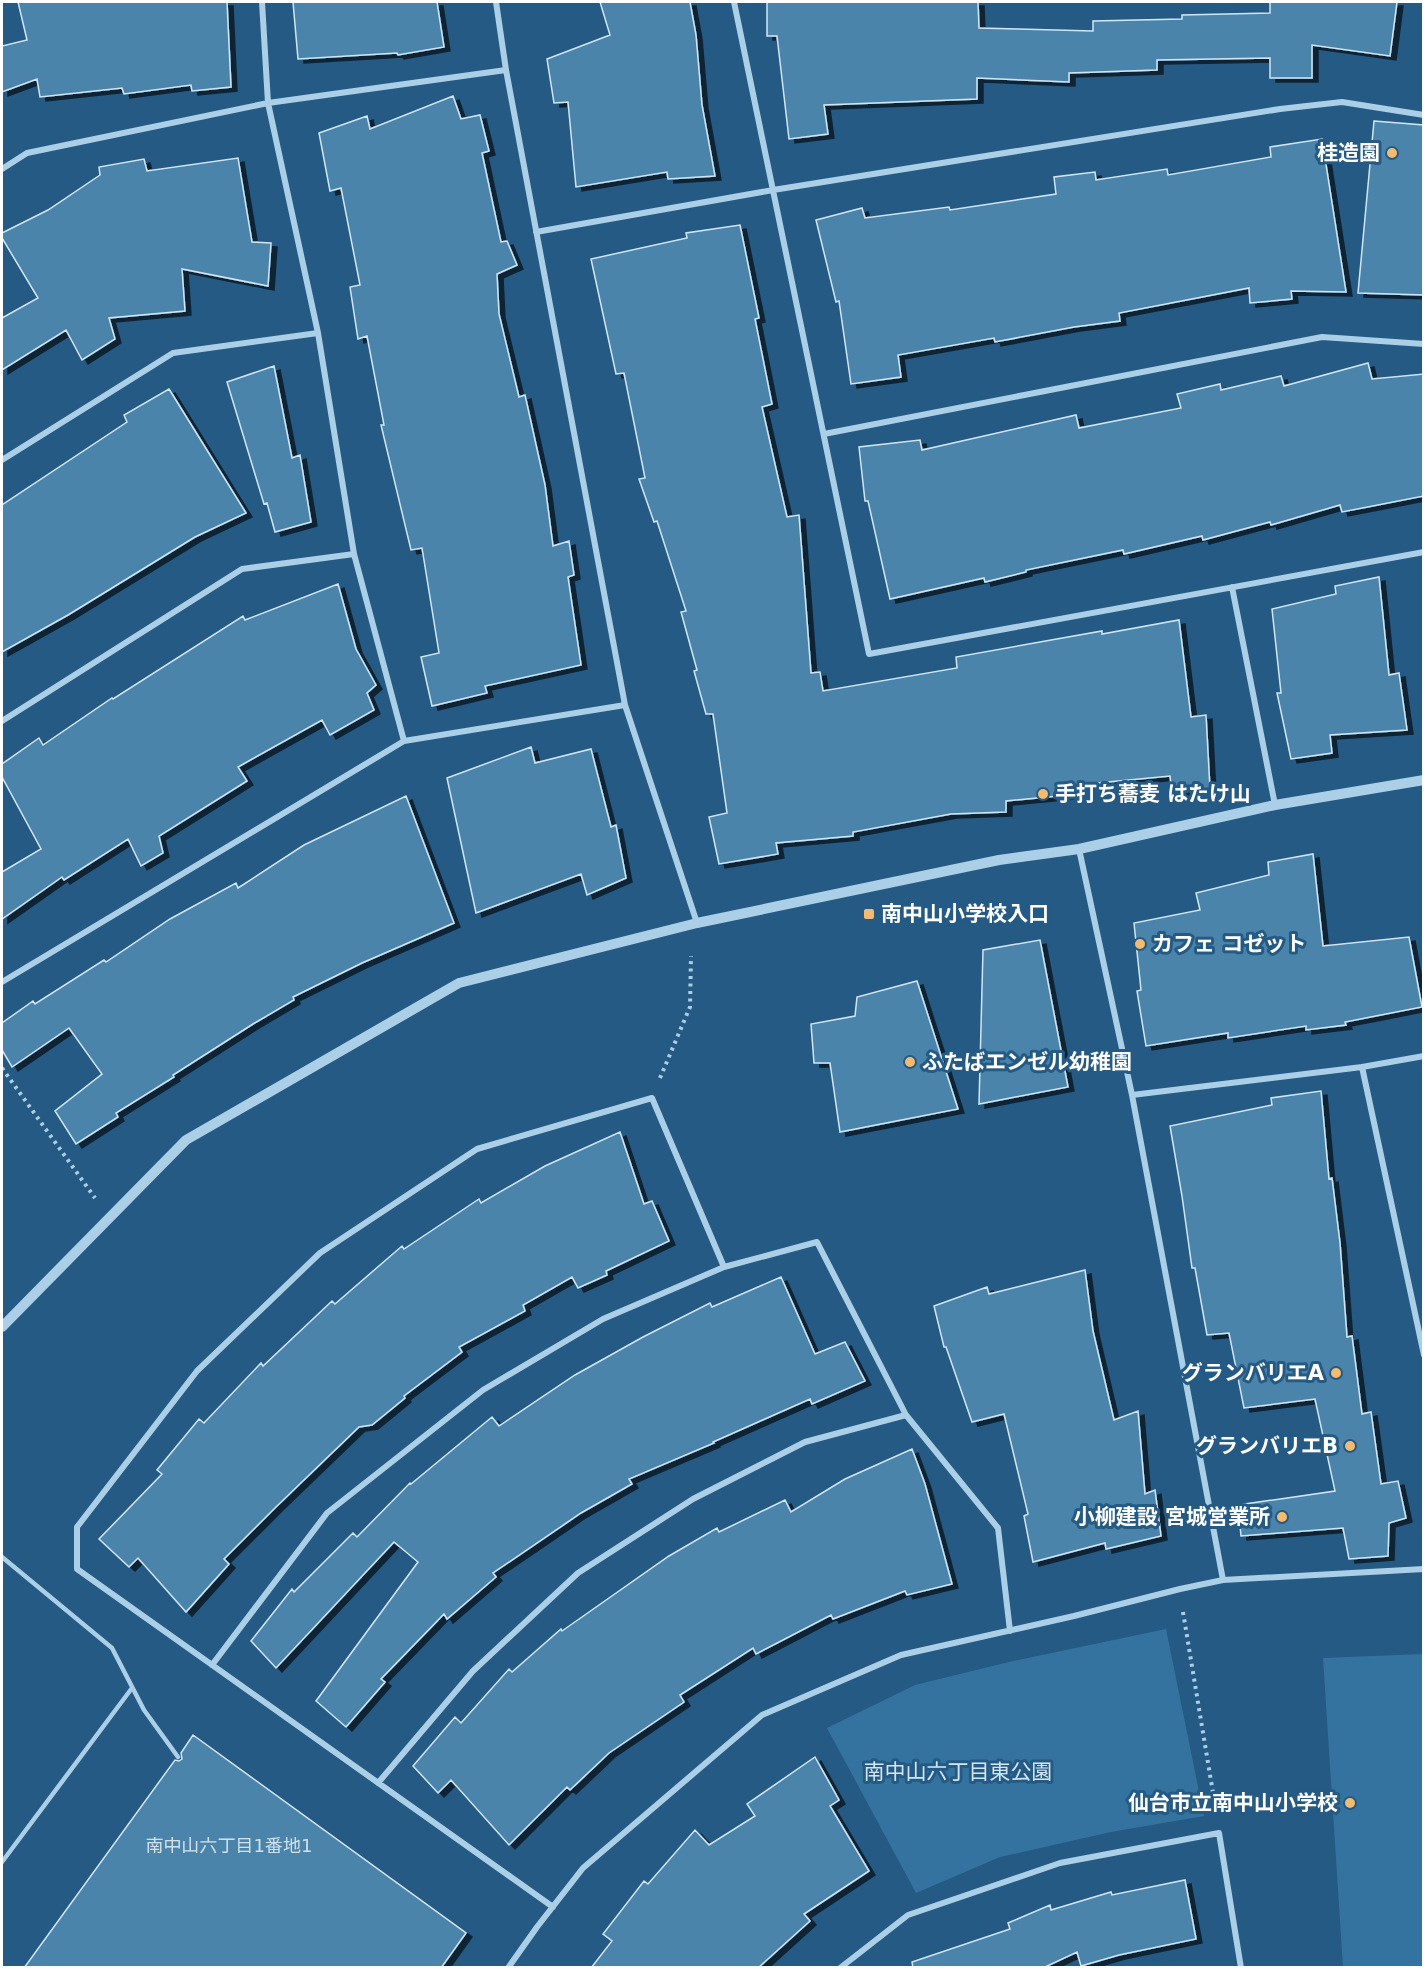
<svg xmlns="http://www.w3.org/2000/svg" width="1425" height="1969" font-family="'DejaVu Sans','Noto Sans JP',sans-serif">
<defs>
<filter id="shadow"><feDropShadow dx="6" dy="4" stdDeviation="0" flood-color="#0009"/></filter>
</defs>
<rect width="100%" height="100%" fill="#245a84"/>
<path fill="#34739f" d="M 1166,1629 L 1204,1816 L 1111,1832 L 1000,1857 L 916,1893 L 827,1728 L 915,1685 L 1009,1662 Z
M 1423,1654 L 1423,1967 L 1343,1967 L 1323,1658 Z"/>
<path fill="#4c84ab" stroke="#d0e6f6" stroke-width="1.5" filter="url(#shadow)" d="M 18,2 L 227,2 L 231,87 L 192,91 L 191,85 L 124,94 L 122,88 L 40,97 L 37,79 L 2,92 L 2,46 L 27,40 Z
M 293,2 L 437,2 L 444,47 L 398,55 L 397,53 L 298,59 Z
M 600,2 L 690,2 L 696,35 L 702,105 L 715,176 L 668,179 L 667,172 L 576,187 L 568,102 L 554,103 L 547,59 L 610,35 Z
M 767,2 L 978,2 L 979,28 L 1093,31 L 1093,21 L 1182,19 L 1182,15 L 1270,13 L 1270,2 L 1397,2 L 1390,56 L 1312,45 L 1312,78 L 1270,78 L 1270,58 L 1157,60 L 1157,70 L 1069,73 L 1069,82 L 977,78 L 977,99 L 824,105 L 828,134 L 789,139 L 777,36 L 767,36 Z
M 453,96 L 461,119 L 480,115 L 489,151 L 482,153 L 501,242 L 507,241 L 517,265 L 497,274 L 499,314 L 519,397 L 525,395 L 545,485 L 553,546 L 569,541 L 574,575 L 568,577 L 581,665 L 485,686 L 487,693 L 432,706 L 421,657 L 439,653 L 422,548 L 411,550 L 381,425 L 384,425 L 367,336 L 358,339 L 350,287 L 360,285 L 341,188 L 330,191 L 319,133 L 367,116 L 370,129 Z
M 1374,121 L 1424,125 L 1424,295 L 1358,293 Z
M 1322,139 L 1346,292 L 1291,291 L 1292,299 L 1250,303 L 1249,288 L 1119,313 L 1120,321 L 1074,327 L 995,342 L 994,338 L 898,355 L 901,377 L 851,384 L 839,301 L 836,302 L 816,220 L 862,208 L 865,218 L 949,207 L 950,210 L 1056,194 L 1054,177 L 1095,172 L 1096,180 L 1167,169 L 1168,175 L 1271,157 L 1270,147 Z
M 238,158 L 252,242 L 271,243 L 268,286 L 182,269 L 185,311 L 109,318 L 115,339 L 82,360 L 66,330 L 2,370 L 2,318 L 38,298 L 2,238 L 2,233 L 48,210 L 100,175 L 99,167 L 144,159 L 147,171 Z
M 740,225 L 759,318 L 755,319 L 772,404 L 762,407 L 787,517 L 799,515 L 811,673 L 820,672 L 823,691 L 957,668 L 956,657 L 1102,631 L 1102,634 L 1179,620 L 1191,717 L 1206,715 L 1210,789 L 1172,793 L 1170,776 L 1077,785 L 1078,794 L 1006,801 L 1006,812 L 951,814 L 853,832 L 853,836 L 776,843 L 778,854 L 719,864 L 709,817 L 727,813 L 713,714 L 706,714 L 694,671 L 697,670 L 681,612 L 686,611 L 657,521 L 654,522 L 639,479 L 645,478 L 624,373 L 616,374 L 591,259 L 687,238 L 686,233 Z
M 1368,363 L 1372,379 L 1424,374 L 1424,496 L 1342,512 L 1340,505 L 1271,525 L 1270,522 L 1203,540 L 1202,536 L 1124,554 L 1123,550 L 1026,570 L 1026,572 L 985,582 L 984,578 L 890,599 L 868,501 L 865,501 L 859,447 L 920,440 L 922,450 L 1076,415 L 1079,428 L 1181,408 L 1177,394 L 1220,384 L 1221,390 L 1281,376 L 1284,386 Z
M 274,366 L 292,458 L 300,455 L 311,522 L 275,532 L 267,503 L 264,504 L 227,382 Z
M 169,389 L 246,513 L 195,537 L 68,615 L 2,652 L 2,505 L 127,422 L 124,415 Z
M 1379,577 L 1389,675 L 1399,673 L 1407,730 L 1330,735 L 1332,753 L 1291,759 L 1277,693 L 1281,693 L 1272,609 L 1336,594 L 1335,586 Z
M 338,584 L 356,649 L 376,685 L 367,693 L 374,710 L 330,735 L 322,720 L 238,767 L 247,781 L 159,836 L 163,853 L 141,866 L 128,839 L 64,880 L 62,877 L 2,919 L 2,872 L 41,849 L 2,777 L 2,764 L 39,738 L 43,745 L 112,698 L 113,699 L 243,616 L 245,620 Z
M 531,747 L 535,763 L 591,749 L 611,827 L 616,825 L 626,878 L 587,895 L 581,874 L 476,913 L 447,778 Z
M 406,796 L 454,923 L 362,963 L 293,997 L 294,1000 L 253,1024 L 173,1075 L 174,1077 L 116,1113 L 118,1117 L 76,1144 L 55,1111 L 102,1074 L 69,1028 L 12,1067 L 2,1050 L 2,1023 L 33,1001 L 35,1004 L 104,960 L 106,962 L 170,919 L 236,883 L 238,888 L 304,845 Z
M 1313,854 L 1323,946 L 1409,937 L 1422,1007 L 1345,1022 L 1346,1025 L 1306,1030 L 1306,1026 L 1228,1038 L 1228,1033 L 1146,1046 L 1137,991 L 1141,990 L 1134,923 L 1200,910 L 1196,893 L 1269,875 L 1268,862 Z
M 1040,940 L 1068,1087 L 979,1104 L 983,950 Z
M 917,981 L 958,1109 L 840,1132 L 830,1063 L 814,1063 L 811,1024 L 855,1016 L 857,997 Z
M 1321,1091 L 1329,1179 L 1332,1178 L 1340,1243 L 1347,1337 L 1352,1336 L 1362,1414 L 1371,1412 L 1381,1484 L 1398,1481 L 1406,1518 L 1389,1523 L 1388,1556 L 1349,1559 L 1343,1528 L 1241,1536 L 1238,1505 L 1335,1491 L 1315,1399 L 1244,1408 L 1229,1333 L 1207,1335 L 1195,1268 L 1192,1268 L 1182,1196 L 1170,1126 L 1272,1105 L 1271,1098 Z
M 620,1132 L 644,1204 L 652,1201 L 669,1241 L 606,1271 L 607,1275 L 578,1288 L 572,1277 L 523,1305 L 525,1311 L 459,1347 L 462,1352 L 404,1396 L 405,1398 L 372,1425 L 359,1427 L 277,1506 L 224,1559 L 229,1564 L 186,1612 L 138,1558 L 129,1567 L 99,1539 L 162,1474 L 157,1470 L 199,1419 L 204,1423 L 261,1363 L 263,1366 L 332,1301 L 335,1304 L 402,1246 L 404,1249 L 479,1199 L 481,1203 L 545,1166 Z
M 1085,1270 L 1093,1331 L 1114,1420 L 1138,1411 L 1145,1494 L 1155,1490 L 1161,1536 L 1106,1549 L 1105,1543 L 1033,1562 L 1024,1516 L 1028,1514 L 1004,1414 L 972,1422 L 946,1347 L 944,1347 L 934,1306 L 987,1287 L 989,1294 Z
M 781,1277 L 815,1354 L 845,1342 L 865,1381 L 812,1404 L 810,1399 L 713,1442 L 714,1443 L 629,1479 L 632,1484 L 581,1513 L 493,1573 L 496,1577 L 447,1619 L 444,1614 L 381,1679 L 385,1682 L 346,1727 L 316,1701 L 418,1562 L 394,1542 L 276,1668 L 251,1641 L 292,1589 L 294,1592 L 353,1533 L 357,1537 L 410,1483 L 411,1484 L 492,1417 L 499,1426 L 575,1375 L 643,1337 L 710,1303 L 712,1307 Z
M 912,1449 L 925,1484 L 952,1584 L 907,1595 L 905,1591 L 833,1619 L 831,1615 L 756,1654 L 753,1648 L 680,1695 L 684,1702 L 609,1753 L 570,1790 L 567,1787 L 509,1845 L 451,1780 L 438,1793 L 413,1766 L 455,1717 L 461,1723 L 509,1669 L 512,1672 L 561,1629 L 562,1631 L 669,1556 L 717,1528 L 719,1532 L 785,1500 L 791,1512 L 845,1479 Z
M 193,1735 L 466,1933 L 441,1968 L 24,1968 L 175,1760 L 179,1761 L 182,1759 L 181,1753 Z
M 815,1757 L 839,1800 L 830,1806 L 869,1871 L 804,1914 L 810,1921 L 758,1968 L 591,1968 L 612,1941 L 603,1934 L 644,1881 L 648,1884 L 695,1830 L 709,1845 L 755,1816 L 747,1804 Z
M 1185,1880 L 1196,1939 L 1119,1955 L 1081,1966 L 1077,1952 L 1043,1968 L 913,1968 L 912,1962 L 1010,1929 L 1008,1923 L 1050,1905 L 1051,1910 L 1111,1892 L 1112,1895 Z"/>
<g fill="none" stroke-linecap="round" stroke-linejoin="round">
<path stroke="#accfe8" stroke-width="4" stroke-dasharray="3 4.5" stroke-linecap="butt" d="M 2,1068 L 95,1198
M 660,1078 L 690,1007 L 691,956
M 1183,1612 L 1216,1811"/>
<path stroke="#accfe8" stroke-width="4.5" d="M 2,1557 L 112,1648 L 144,1710 L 178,1757
M 2,1862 L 132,1688"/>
<path stroke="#accfe8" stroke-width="6" d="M 262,2 L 268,103 L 318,333 L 354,554 L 404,741
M 496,2 L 506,70 L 625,705 L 697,923
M 734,2 L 869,654 L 1424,552
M 2,169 L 27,153 L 268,103 L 506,70
M 536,232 L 773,190 L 1280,109 L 1342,102 L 1424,115
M 824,434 L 1322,337 L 1424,344
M 2,460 L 173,353 L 318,333
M 1232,587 L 1275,805
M 2,721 L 242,569 L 354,554
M 1079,849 L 1132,1095 L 1223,1580
M 2,982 L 404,741 L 625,705
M 1362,1067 L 1424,1355
M 1132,1095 L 1362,1067 L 1424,1056
M 212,1665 L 327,1513 L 483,1390 L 603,1319 L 724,1267 L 817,1242 L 906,1415 L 998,1528 L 1010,1631
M 378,1783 L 473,1671 L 578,1573 L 693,1499 L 805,1442 L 906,1415
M 553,1907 L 77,1569 L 77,1527 L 197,1371 L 320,1253 L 477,1149 L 652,1098 L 724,1267
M 508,1968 L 537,1927 L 583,1868 L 762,1715 L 901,1655 L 1074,1616 L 1180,1589 L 1223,1580 L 1424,1569
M 840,1968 L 908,1915 L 1060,1863 L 1219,1833 L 1241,1968"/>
<path stroke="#accfe8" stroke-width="10" d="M 2,1327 L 186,1140 L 459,983 L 697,923 L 999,860 L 1079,849 L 1275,805 L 1424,780"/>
</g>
<g fill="#f2bb70" stroke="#245a84" stroke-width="2">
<circle cx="1392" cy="153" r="6"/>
<circle cx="1043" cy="794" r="6"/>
<rect x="863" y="908" width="12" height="12" rx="3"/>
<circle cx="1140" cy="944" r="6"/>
<circle cx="910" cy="1062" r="6"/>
<circle cx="1336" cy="1373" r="6"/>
<circle cx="1350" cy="1446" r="6"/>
<circle cx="1282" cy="1517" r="6"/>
<circle cx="1350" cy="1803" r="6"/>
</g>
<g text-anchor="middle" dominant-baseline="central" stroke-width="6" stroke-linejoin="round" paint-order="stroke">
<g font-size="18" fill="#d2e0ea">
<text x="229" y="1845">南中山六丁目1番地1</text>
</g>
<g font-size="21" font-weight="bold" fill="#fff" stroke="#245a84" text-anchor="end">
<text x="1380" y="153">桂造園</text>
<text x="1055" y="794" text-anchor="start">手打ち蕎麦 はたけ山</text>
<text x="881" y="914" text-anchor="start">南中山小学校入口</text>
<text x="1152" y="944" text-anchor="start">カフェ コゼット</text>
<text x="922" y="1062" text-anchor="start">ふたばエンゼル幼稚園</text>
<text x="1324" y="1373">グランバリエA</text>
<text x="1338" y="1446">グランバリエB</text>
<text x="1270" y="1517">小柳建設 宮城営業所</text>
<text x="1338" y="1803">仙台市立南中山小学校</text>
</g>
<g font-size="21" fill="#d0e6f6" stroke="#245a84">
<text x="958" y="1772">南中山六丁目東公園</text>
</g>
</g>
<rect width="1425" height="1969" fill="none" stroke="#ffffff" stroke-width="6"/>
</svg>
